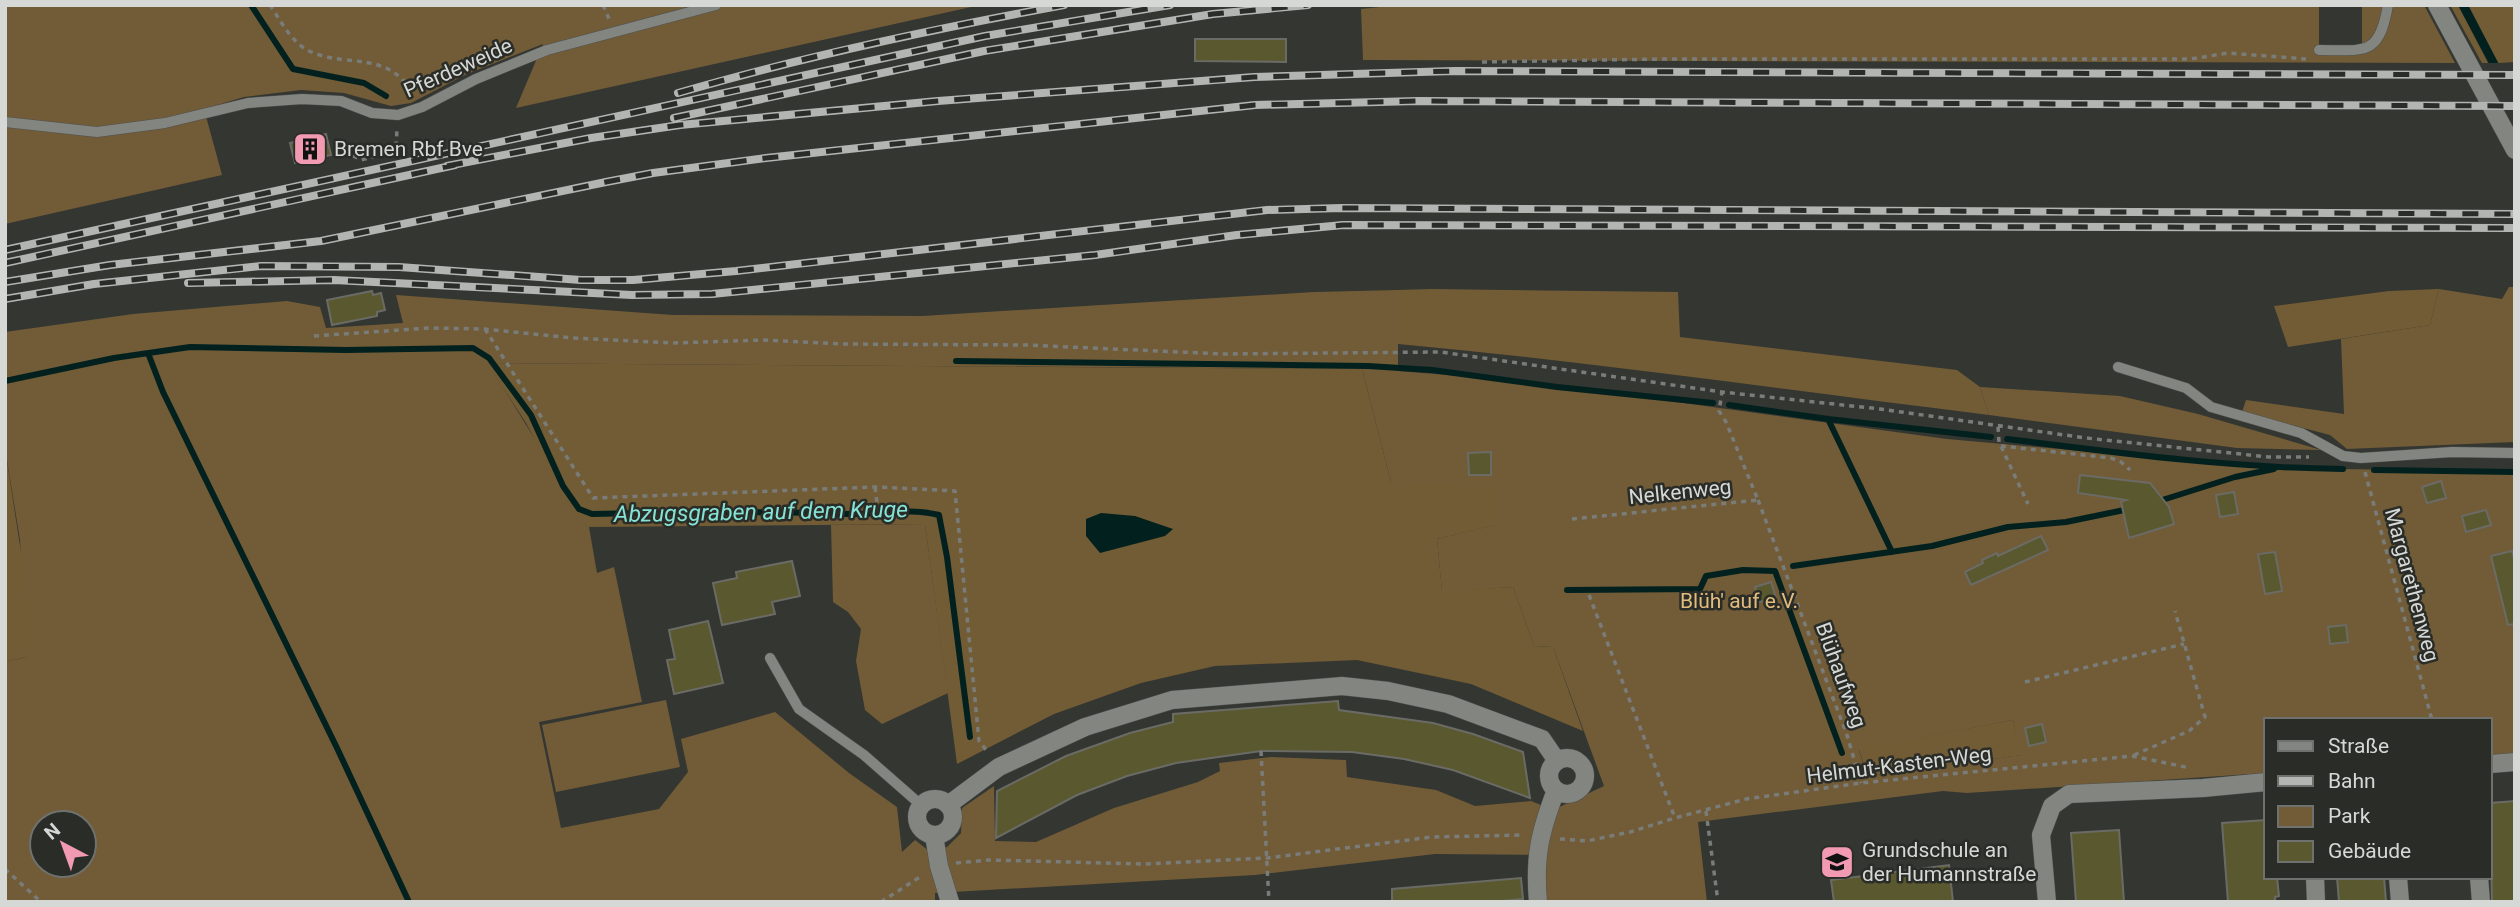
<svg xmlns="http://www.w3.org/2000/svg" width="2520" height="907" font-family="Roboto,sans-serif">
<rect width="100%" height="100%" fill="#343632"/>
<path fill="#715c37" fill-rule="evenodd" d="M 5,5 L 980,5 L 516,108 L 543,44 L 467,74 L 411,103 L 391,106 L 344,93 L 301,90 L 244,97 L 204,109 L 222,175 L 5,224 Z
M 1399,5 L 2319,5 L 2319,50 L 2362,49 L 2362,5 L 2424,5 L 2455,63 L 1363,60 L 1361,9 Z
M 2509,287 L 2515,287 L 2515,442 L 2347,449 L 2330,435 L 2242,412 L 2246,400 L 2344,414 L 2341,339 L 2430,325 L 2439,289 L 2502,299 Z
M 1398,290 L 1398,371 L 1522,381 L 1947,439 L 2275,468 L 2483,471 L 2515,475 L 2515,755 L 2490,757 L 2490,720 L 2266,720 L 2266,773 L 1967,793 L 1943,791 L 1698,822 L 1707,902 L 1543,902 L 1544,855 L 1435,854 L 1255,875 L 935,893 L 935,902 L 5,902 L 5,662 L 26,657 L 20,540 L 5,448 L 5,332 L 133,314 L 287,301 L 320,307 L 326,328 L 403,323 L 396,295 L 673,315 L 922,316 L 1314,292 ZM 488,363 L 1362,369 L 1391,482 L 1498,524 L 1437,539 L 1442,592 L 1513,587 L 1534,646 L 1553,647 L 1604,786 L 1553,810 L 1531,801 L 1475,806 L 1436,790 L 1347,777 L 1346,760 L 1271,757 L 1219,763 L 1220,771 L 1198,782 L 1114,808 L 1036,842 L 995,841 L 994,786 L 962,808 L 961,833 L 947,847 L 929,851 L 915,840 L 902,852 L 897,807 L 849,773 L 775,712 L 681,739 L 688,772 L 659,809 L 561,828 L 539,722 L 642,702 L 614,567 L 597,573 L 589,527 ZM 2013,720 L 2021,755 L 1867,776 L 1859,750 ZM 42,823 L 84,823 L 84,865 L 42,865 Z
M 1980,387 L 2120,396 L 2198,414 L 2321,450 L 2237,448 L 1989,415 Z
M 925,524 L 948,693 L 882,724 L 865,710 L 856,661 L 861,629 L 848,612 L 833,602 L 831,525 Z
M 666,700 L 680,767 L 556,792 L 542,725 Z"/>
<path fill="#725c35" d="M 2450,5 L 2458,5 L 2488,63 L 2482,63 Z
M 2468,5 L 2515,5 L 2515,62 L 2498,63 Z
M 1431,289 L 1678,292 L 1680,337 L 1957,370 L 1980,387 L 1989,415 C 1792,391 1595,362 1398,344 L 1398,290 Z
M 2439,289 L 2430,325 L 2288,347 L 2274,306 L 2389,291 Z
M 487,363 L 1362,369 L 1391,482 L 1494,488 L 1499,524 L 1437,539 L 1442,591 L 1513,587 L 1534,646 L 1553,647 L 1583,731 L 1471,684 L 1357,660 L 1215,666 L 1141,683 L 1054,714 L 957,764 L 925,524 L 589,527 L 577,518 L 526,423 Z
M 5,448 L 35,644 L 26,657 L 5,662 Z
M 2013,720 L 2022,755 L 1867,776 L 1859,749 Z"/>
<path fill="#02211e" d="M 2458,5 L 2468,5 L 2515,95 L 2515,112 Z
M 1101,513 L 1135,516 L 1173,529 L 1165,536 L 1100,553 L 1086,536 L 1086,519 Z"/>
<path fill="#343632" d="M 2484,63 L 2502,63 L 2515,87 L 2515,116 Z"/>
<g fill="none" stroke-linecap="round" stroke-linejoin="round">
<path stroke="#02211e" stroke-width="6" d="M 251,5 L 293,69 L 364,83 L 386,96
M 148,353 L 163,392 L 337,748 L 409,902
M 956,361 L 1368,366 L 1432,370 L 1557,387 L 1713,403
M 5,381 L 114,358 L 190,347 L 346,350 L 473,348 L 489,358 L 531,415 L 563,486 L 579,509 L 592,514 C 678,512 763,511 848,514 C 879,515 909,507 939,515 L 947,557 L 970,737
M 1729,405 L 1828,419 L 1991,437
M 1828,419 L 1892,552
M 2007,439 C 2119,453 2230,468 2343,469
M 2374,470 L 2515,472
M 2156,502 L 2235,477 L 2274,469
M 1793,566 L 1932,546 L 2008,527 L 2066,522 L 2129,509
M 1567,590 L 1700,589 L 1706,576 L 1743,570 L 1775,571 L 1842,753"/>
</g>
<path fill="#5a582e" stroke="#6b6b66" stroke-width="2" d="M 1195,39 L 1286,39 L 1286,62 L 1195,61 Z
M 326,134 L 331,155 L 295,163 L 290,143 Z
M 372,291 L 373,295 L 381,293 L 385,310 L 377,312 L 377,316 L 332,325 L 327,300 Z
M 1491,452 L 1491,475 L 1469,475 L 1468,453 Z
M 2080,475 L 2150,483 L 2169,507 L 2174,524 L 2129,538 L 2121,502 L 2126,500 L 2078,493 Z
M 2441,481 L 2446,498 L 2427,503 L 2422,487 Z
M 2234,492 L 2238,514 L 2220,517 L 2216,495 Z
M 2486,510 L 2491,525 L 2466,532 L 2462,516 Z
M 2041,536 L 2048,550 L 1971,585 L 1965,572 L 1983,563 L 1982,560 L 1997,553 L 1998,556 Z
M 2512,551 L 2515,562 L 2515,624 L 2508,625 L 2491,556 Z
M 2275,552 L 2282,591 L 2265,594 L 2258,554 Z
M 792,561 L 800,596 L 772,602 L 775,614 L 722,625 L 713,583 L 737,578 L 736,572 Z
M 1771,582 L 1776,598 L 1760,602 L 1755,587 Z
M 708,621 L 723,683 L 674,694 L 667,660 L 675,659 L 669,630 Z
M 2346,625 L 2348,642 L 2330,644 L 2328,627 Z
M 1338,701 L 1339,710 L 1433,723 L 1473,734 L 1523,752 L 1530,798 L 1453,770 L 1404,759 L 1352,752 L 1261,751 L 1176,763 L 1127,776 L 1077,795 L 996,838 L 997,791 L 1066,756 L 1130,733 L 1173,722 L 1173,714 Z
M 2042,724 L 2046,742 L 2029,746 L 2025,728 Z
M 2515,801 L 2515,902 L 2492,902 L 2490,803 Z
M 2266,820 L 2266,877 L 2277,877 L 2279,896 L 2275,897 L 2275,902 L 2228,902 L 2222,823 Z
M 2119,830 L 2124,902 L 2076,902 L 2071,833 Z
M 1949,865 L 1953,902 L 1834,902 L 1831,880 Z
M 2337,877 L 2384,877 L 2386,902 L 2339,902 Z
M 1521,878 L 1523,899 L 1491,902 L 1392,902 L 1392,889 Z"/>
<g fill="none" stroke-linecap="round" stroke-linejoin="round">
<g stroke="#4f514f" stroke-width="11">
<path id="lane" d="M 2319,50 C 2365,50 2379,57 2388,5
M 5,122 L 97,132 L 165,123 L 248,103 L 302,99 L 341,101 L 372,113 L 398,115 L 422,107 L 476,79 L 547,50 L 716,5
M 2118,367 L 2186,388 L 2211,407 L 2301,433 L 2343,456 L 2361,458 L 2452,452 L 2515,453
M 770,658 L 799,709 L 864,755 L 921,805"/>
</g>
<g stroke="#4f514f" stroke-width="19">
<path id="street" d="M 2437,5 L 2515,150
M1549 776a18 18 0 1 1 36 0a18 18 0 1 1-36 0Z
M 2490,764 L 2515,762
M917 817a18 18 0 1 1 36 0a18 18 0 1 1-36 0Z
M 948,805 L 999,767 L 1085,727 L 1172,700 L 1342,686 L 1388,691 L 1448,704 L 1542,739 L 1557,761
M 934,835 L 939,866 L 950,902
M 2315,877 L 2316,902
M 2398,877 L 2400,902
M 2479,877 L 2481,902
M 1538,902 C 1534,856 1540,832 1556,790
M 2047,902 L 2041,835 L 2052,806 L 2069,794 L 2203,788 L 2266,782"/>
</g>
<path stroke="#7a7c79" stroke-width="3.5" stroke-dasharray="5 5" stroke-linecap="butt" d="M 270,5 C 281,21 291,42 309,51 C 349,69 385,49 413,93
M 603,5 L 609,19
M 1482,62 L 1660,59 L 2191,59 L 2228,53 L 2306,59
M 344,151 L 361,160 L 396,151 L 397,128
M 485,329 L 593,498 L 875,487 L 955,491 L 979,741 L 987,751
M 314,336 L 429,328 L 485,329 L 572,338 L 672,343 L 762,340 L 843,344 L 1026,345 L 1224,354 L 1441,352 L 1722,392 L 1880,409 L 2086,438 L 2269,457 L 2309,457
M 1998,427 L 1999,442 L 2028,504
M 2001,446 L 2111,458 L 2121,462 L 2130,470
M 2365,472 L 2432,720
M 875,487 L 879,520
M 1758,500 L 1847,735 L 1861,783
M 1572,519 L 1758,500 L 1726,422 L 1719,411 L 1722,392
M 1589,595 L 1675,818
M 2025,682 L 2184,644
M 1261,751 L 1269,902
M 2134,755 L 2189,731 L 2205,717 L 2175,611
M 1706,811 L 1718,902
M 1560,839 L 1587,841 L 1630,832 L 1675,818 L 1746,799 L 1861,783 L 2132,756 L 2190,768
M 956,863 L 989,860 L 1144,864 L 1267,858 L 1432,837 L 1524,835
M 5,869 L 41,902
M 881,902 L 923,875"/>
<use href="#lane" stroke="#828580" stroke-width="10"/>
<use href="#street" stroke="#828580" stroke-width="18"/>
<g stroke="#b3b5b3" stroke-width="8">
<path id="rail" d="M 678,93 C 805,56 933,29 1064,5
M 674,118 L 984,51 L 1213,14 L 1308,5
M 447,166 L 591,138 L 680,125 L 938,101 L 1254,77 L 1454,71 L 2515,75
M 5,250 L 985,36 L 1170,5
M 5,263 L 455,165
M 5,282 L 110,265 L 321,241 L 606,182 L 653,173 L 766,158 L 1255,105 L 1418,101 L 2515,106
M 188,283 L 334,280 L 632,295 L 712,294 L 1095,255 L 1237,235 L 1343,225 L 2515,228
M 5,299 L 94,284 L 261,266 L 399,267 L 581,280 L 633,280 L 736,271 L 1267,210 L 1341,208 L 2515,214"/>
</g>
<use href="#rail" stroke="#2a2c28" stroke-width="5" stroke-dasharray="16" stroke-linecap="butt"/>
</g>
<defs>
<g id="building-square" transform="scale(1.75)"><rect x="-9" y="-9" width="18" height="18" rx="4" fill="#f19ab2" stroke="#2a2c28"/><path d="M-4-6H4V6H1V3H-1V6H-4ZM-2.5-4.3h1.7v1.8h-1.7ZM.8-4.3h1.7v1.8H.8ZM-2.5-1h1.7V.8h-1.7ZM.8-1h1.7V.8H.8Z" fill="#111"/></g>
<g id="school-square" transform="scale(1.75)"><rect x="-9" y="-9" width="18" height="18" rx="4" fill="#f19ab2" stroke="#2a2c28"/><path d="M0-5L7-2L0 1L-7-2ZM-4 1L0 2.5L4 1V4Q0 6-4 4Z" fill="#111"/></g>
</defs>
<g fill-rule="evenodd">
<use href="#building-square" x="310" y="149"/>
<use href="#school-square" x="1837" y="862"/>
</g>
<g text-anchor="middle" dominant-baseline="central" stroke-width="5" stroke-linejoin="round" paint-order="stroke">
<g font-size="21" fill="#d6d8d6" stroke="#2a2c28">
<text transform="translate(458 68) rotate(-24)">Pferdeweide</text>
<text transform="translate(1680 492) rotate(-6)">Nelkenweg</text>
<text transform="translate(2412 585) rotate(75)">Margarethenweg</text>
<text transform="translate(1841 675) rotate(70)">Blühaufweg</text>
<text transform="translate(1899 765) rotate(-7)">Helmut-Kasten-Weg</text>
</g>
<g font-size="21" fill="#d6d8d6" stroke="#2a2c28" text-anchor="start">
<text x="334" y="149">Bremen Rbf Bve</text>
<text x="1862" y="850">Grundschule an<tspan x="1862" dy="24">der Humannstraße</tspan></text>
</g>
<g font-size="21" fill="#e2bc7d" stroke="#2a2c28">
<text x="1739" y="601">Blüh' auf e.V.</text>
</g>
<g font-size="23" font-style="italic" fill="#85e3d6" stroke="#2a2c28">
<text transform="translate(761 512) rotate(-1)">Abzugsgraben auf dem Kruge</text>
</g>
</g>
<rect width="2520" height="907" fill="none" stroke="#d6d8d6" stroke-width="14"/>
<rect x="2264" y="718" width="228" height="161" fill="#2a2c28" stroke="#6f716e" stroke-width="2"/>
<rect x="2278" y="741" width="35" height="10" fill="#828580" stroke="#6f716e" stroke-width="2"/>
<text x="2328" y="753" font-size="21" fill="#d6d8d6">Straße</text>
<rect x="2278" y="776" width="35" height="10" fill="#b3b5b3" stroke="#6f716e" stroke-width="2"/>
<text x="2328" y="788" font-size="21" fill="#d6d8d6">Bahn</text>
<rect x="2278" y="806" width="35" height="21" fill="#715c37" stroke="#6f716e" stroke-width="2"/>
<text x="2328" y="823" font-size="21" fill="#d6d8d6">Park</text>
<rect x="2278" y="841" width="35" height="21" fill="#5a582e" stroke="#6f716e" stroke-width="2"/>
<text x="2328" y="858" font-size="21" fill="#d6d8d6">Gebäude</text>
<g transform="translate(63 844) rotate(319)"><circle r="33" fill="#2a2c28" stroke="#6f716e" stroke-width="2"/>
<path d="M0-5L12 26L0 18L-12 26Z" fill="#f19ab2"/>
<text y="-10" font-size="19" font-weight="bold" text-anchor="middle" fill="#d6d8d6">N</text>
</g>
</svg>
